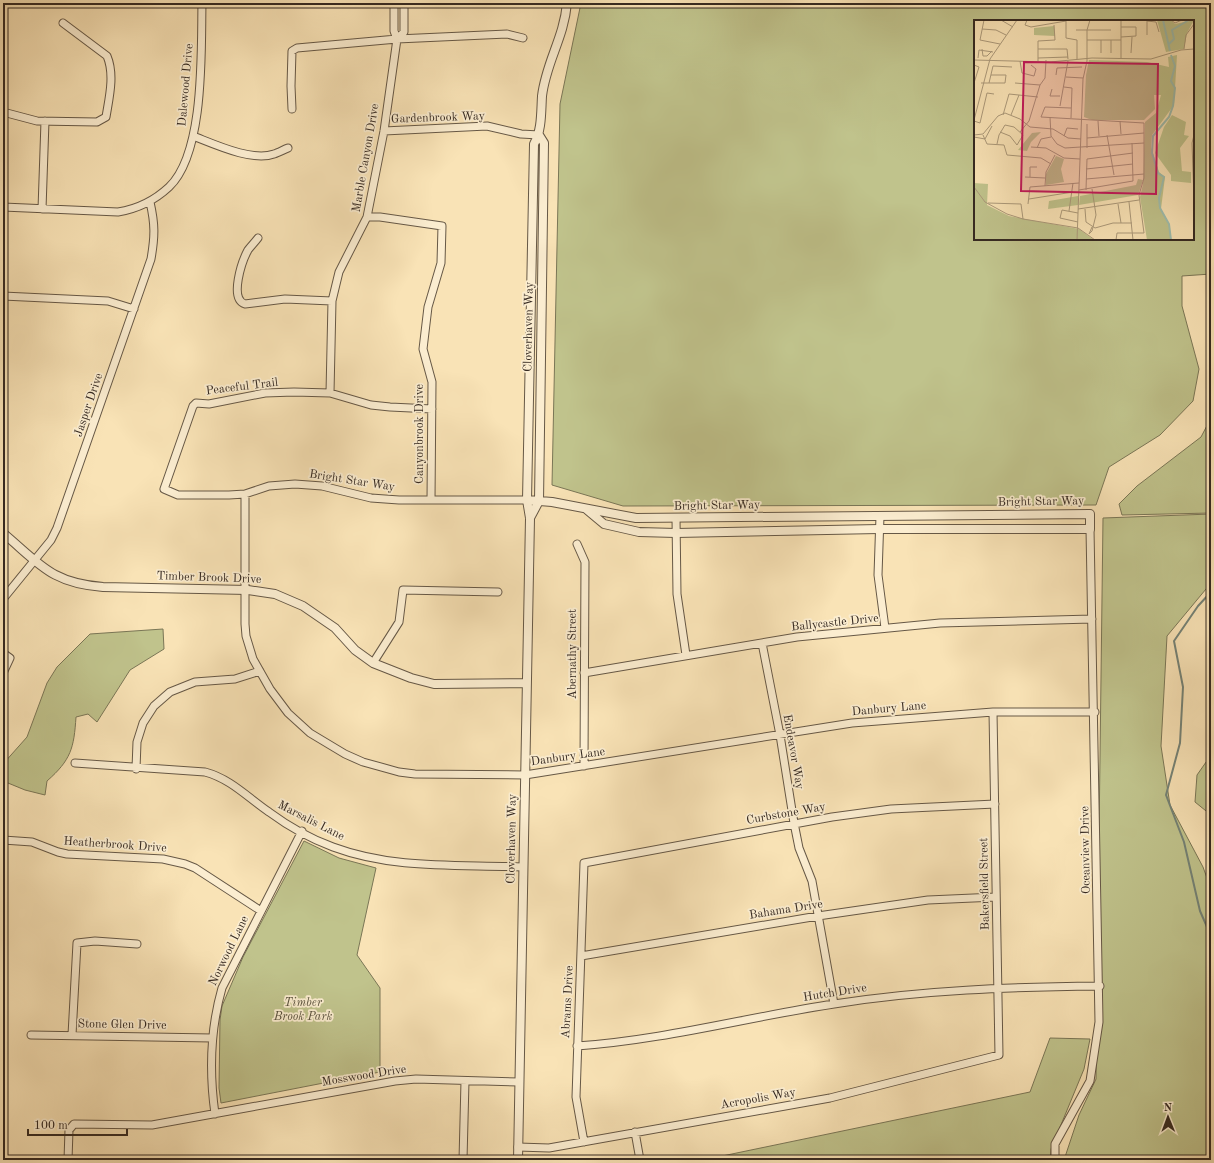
<svg xmlns="http://www.w3.org/2000/svg" width="1214" height="1163" font-family="'Old Standard TT',serif">
<rect width="100%" height="100%" fill="#f9e3b6"/>
<filter id="stains"><feTurbulence type="fractalNoise" baseFrequency=".005" numOctaves="4"/><feColorMatrix values="0 0 0 0 .2 0 0 0 0 .09 0 0 0 0 .02 0 0 0 .5 -.17"/></filter>
<radialGradient id="worn" r=".72"><stop offset=".6" stop-color="#630" stop-opacity="0"/><stop offset="1" stop-color="#630" stop-opacity=".3"/></radialGradient>
<path fill="#c0c38c" stroke="#7a7656" fill-rule="evenodd" d="M 581,3 L 1211,3 L 1211,274 L 1182,276 L 1182,306 L 1199,369 L 1193,401 L 1160,435 L 1109,467 L 1096,505 L 623,506 L 552,485 L 560,104 ZM 975,21 L 1193,21 L 1193,239 L 975,239 Z
M 1211,418 L 1211,513 L 1122,515 L 1119,504 L 1137,486 L 1201,437 Z
M 1211,514 L 1211,583 L 1167,636 L 1161,746 L 1170,805 L 1203,867 L 1211,889 L 1211,1160 L 1064,1160 L 1079,1115 L 1096,1079 L 1103,518 Z
M 163,629 L 164,649 L 130,670 L 97,722 L 88,714 L 76,717 C 74,748 71,760 47,781 L 45,795 L 25,790 L 8,783 L 3,787 L 3,764 L 27,737 L 47,683 L 57,667 L 90,634 Z
M 1211,755 L 1211,815 L 1195,802 L 1197,775 Z
M 304,841 L 339,858 L 376,868 L 357,955 L 380,988 L 380,1072 L 221,1103 L 219,1088 L 220,1020 L 222,1006 L 243,957 Z
M 1050,1038 L 1090,1039 L 1084,1069 L 1051,1149 L 1050,1160 L 703,1160 L 1030,1092 Z"/>
<g fill="none" stroke-linecap="round" stroke-linejoin="round">
<path stroke="#748276" stroke-width="2" d="M 1211,592 L 1198,606 L 1174,641 L 1183,687 L 1180,743 L 1166,795 L 1184,842 L 1200,911 L 1211,936"/>
<g stroke="#665846" stroke-width="9">
<path id="minor" d="M 397,39 L 404,32 L 404,3
M 292,109 L 291,86 L 292,51 L 297,48 L 397,39 L 507,34 L 523,38
M 3,112 L 37,121 L 97,122 L 106,117 C 109,98 115,75 107,56 L 63,23
M 384,131 L 487,126 L 521,134 L 539,135
M 193,136 C 214,144 252,162 274,154 C 278,153 283,150 288,148
M 3,207 L 118,212 C 137,209 155,200 169,187 C 205,153 201,50 202,3
M 42,209 L 45,121
M 367,217 L 380,217 L 442,226 L 441,263 L 428,307 L 423,349 L 432,382 L 431,500
M 258,238 C 255,242 251,246 248,250 C 242,261 229,299 245,304 L 285,299 L 332,301
M 3,296 L 108,301 L 134,309
M 330,393 L 332,301 L 339,272 L 367,217 L 384,131 L 397,39 L 394,31 L 394,3
M 432,409 L 390,407 L 371,405 L 330,393 L 294,392 L 265,393 L 209,404 L 196,403 L 193,406 L 164,489 L 178,495 L 229,495 L 245,494 L 269,486 L 295,484 L 322,486 L 371,498 L 399,500 L 527,500
M 245,494 L 245,624 L 246,636 L 253,659 L 270,689 L 288,713 L 310,733 L 345,754 L 363,762 L 399,772 L 415,774 L 525,775 L 852,723 L 993,712 L 1095,712
M 880,516 L 878,575 L 885,628
M 676,518 L 677,594 L 686,655
M 577,544 L 585,562 L 584,766
M 3,599 L 51,540 L 57,528 L 151,259 C 155,236 155,224 150,202
M 762,643 L 780,735 L 794,823 L 799,848 L 812,881 L 834,1004
M 3,653 L 10,658 L 3,673
M 373,663 L 399,622 L 403,590 L 498,592
M 584,673 L 797,637 L 940,623 L 1092,619
M 75,763 L 205,772 C 231,779 247,797 269,812 C 288,826 311,839 333,847 C 395,870 459,864 523,867
M 136,769 L 137,742 L 143,723 L 154,706 L 170,692 L 195,682 L 235,679 L 260,671
M 3,840 L 32,842 L 58,852 L 67,854 L 163,859 L 185,864 L 195,868 L 261,911
M 581,956 L 818,916 L 928,900 L 996,897
M 31,1035 L 212,1038
M 72,1035 L 77,943 L 95,941 L 137,944
M 577,1046 C 664,1040 748,1017 834,1004 C 922,990 1011,987 1100,986
M 215,1114 C 209,1071 210,1030 222,988 L 302,831
M 635,1132 L 640,1160
M 584,1142 L 576,1097 L 584,863 L 832,817 L 891,809 L 995,804
M 518,1147 L 549,1148 L 830,1098 L 999,1055 L 993,712
M 68,1160 L 69,1130 L 74,1124 L 152,1125 L 395,1081 L 416,1079 L 519,1082
M 463,1160 L 465,1081
M 1055,1160 L 1055,1144 L 1090,1081 L 1099,1022 L 1090,529"/>
</g>
<g stroke="#665846" stroke-width="10">
<path id="tertiary" d="M 527,500 L 552,502 L 636,518 L 1090,514 L 1090,529 L 879,529 L 676,533 L 639,532 L 604,524 L 586,509
M 530,518 L 539,501 L 544,143 L 539,135
M 3,533 C 40,564 51,583 103,587 L 248,590 L 275,594 L 303,606 L 335,628 L 355,650 L 373,663 L 411,678 L 434,684 L 525,683
M 518,1160 L 530,518 L 527,500 L 534,144 C 542,130 541,112 542,96 C 546,62 564,38 567,3"/>
</g>
<use href="#minor" stroke="#fbedd0" stroke-width="7"/>
<use href="#tertiary" stroke="#fbedd0" stroke-width="8"/>
</g>
<g text-anchor="middle" dominant-baseline="central" stroke-width="3.5" stroke-linejoin="round" paint-order="stroke">
<g font-size="12" fill="#352921" stroke="#fbedd0">
<text transform="translate(186 85) rotate(-85)">Dalewood Drive</text>
<text transform="translate(438 118) rotate(-2)">Gardenbrook Way</text>
<text transform="translate(366 158) rotate(-80)">Marble Canyon Drive</text>
<text transform="translate(529 327) rotate(-89)">Cloverhaven Way</text>
<text transform="translate(242 387) rotate(-7)">Peaceful Trail</text>
<text transform="translate(89 405) rotate(-71)">Jasper Drive</text>
<text transform="translate(420 434) rotate(-90)">Canyonbrook Drive</text>
<text transform="translate(352 481) rotate(9)">Bright Star Way</text>
<text transform="translate(1041 502) rotate(-1)">Bright Star Way</text>
<text transform="translate(717 506) rotate(-1)">Bright Star Way</text>
<text transform="translate(209 578) rotate(2)">Timber Brook Drive</text>
<text transform="translate(835 623) rotate(-6)">Ballycastle Drive</text>
<text transform="translate(573 654) rotate(-90)">Abernathy Street</text>
<text transform="translate(889 709) rotate(-5)">Danbury Lane</text>
<text transform="translate(793 752) rotate(80)">Endeavor Way</text>
<text transform="translate(568 757) rotate(-8)">Danbury Lane</text>
<text transform="translate(786 814) rotate(-10)">Curbstone Way</text>
<text transform="translate(311 821) rotate(27)">Marsalis Lane</text>
<text transform="translate(512 839) rotate(-89)">Cloverhaven Way</text>
<text transform="translate(115 845) rotate(4)">Heatherbrook Drive</text>
<text transform="translate(1086 850) rotate(-91)">Oceanview Drive</text>
<text transform="translate(985 884) rotate(-91)">Bakersfield Street</text>
<text transform="translate(786 910) rotate(-9)">Bahama Drive</text>
<text transform="translate(229 951) rotate(-64)">Norwood Lane</text>
<text transform="translate(835 993) rotate(-9)">Hutch Drive</text>
<text transform="translate(568 1002) rotate(-87)">Abrams Drive</text>
<text transform="translate(122 1025) rotate(1)">Stone Glen Drive</text>
<text transform="translate(364 1076) rotate(-9)">Mosswood Drive</text>
<text transform="translate(758 1099) rotate(-10)">Acropolis Way</text>
</g>
<g font-size="12" font-style="italic" fill="#58503c" stroke="#fbedd0">
<text x="303" y="1003">Timber<tspan x="303" dy="14">Brook Park</tspan></text>
</g>
</g>
<g transform="translate(974 20)">
<rect width="220" height="220" fill="#f9e3b6"/>
<path d="M 183,0 L 197,0 L 201,4 L 220,0 L 213,13 L 210,29 L 192,32 ZM 80,6 L 81,16 L 60,15 L 60,8 ZM 203,35 L 200,85 L 178,115 L 177,127 L 185,152 L 191,157 L 187,189 L 195,204 L 197,220 L 173,220 L 166,177 L 169,164 L 171,102 L 182,93 L 187,75 L 180,75 L 181,89 L 170,100 L 118,100 L 110,97 L 112,55 L 115,40 L 173,42 L 195,47 L 194,37 ZM 198,95 L 212,102 L 210,115 L 215,116 L 206,128 L 208,151 L 217,152 L 217,163 L 197,161 L 197,155 L 181,133 L 190,107 ZM 67,112 L 57,122 L 53,131 L 44,130 L 58,113 ZM 82,136 L 90,139 L 87,149 L 90,162 L 72,165 L 72,154 ZM 164,159 L 169,160 L 164,175 L 105,185 L 106,176 L 162,165 ZM 0,163 L 14,164 L 13,185 L 35,196 L 105,209 L 120,220 L 0,220 ZM 104,176 L 104,185 L 74,189 L 75,181 Z" fill="#c0c38c"/>
<path fill="none" stroke="#9ebeaf" stroke-width="2" d="M 189,0 L 196,31M 195,24 L 200,19 L 198,10 L 215,0M 197,220 L 195,204 L 186,188 L 185,178 L 190,157 L 184,153 L 178,133 L 179,116 L 195,97 L 199,86 L 201,68 L 197,61 L 201,46 L 197,35"/>
<path fill="none" stroke="#ab997a" stroke-width="1" d="M 10,0 L 6,20 L 26,24M 27,0 L 39,7M 53,0 L 51,5 L 57,7 L 92,1 L 92,18 L 103,20 L 103,39M 197,0 L 201,3 L 208,0M 173,1 L 182,2 L 185,12M 8,9 L 22,10 L 32,15M 102,10 L 137,10M 173,15 L 173,1M 147,17 L 162,16 L 162,7 L 147,7M 113,20 L 147,20M 8,29 L 9,36 L 13,36 L 18,31M 64,29 L 93,29 L 94,39M 210,29 L 212,15 L 220,4M 127,33 L 127,20M 137,33 L 137,20M 157,33 L 158,17M 4,38 L 5,30 L 19,32M 64,38 L 94,37M 147,38 L 147,0M 16,39 L 43,0M 0,40 L 76,42 L 118,38 L 177,39 L 207,30 L 220,29M 46,41 L 48,53 L 60,56 L 62,49 L 57,45M 64,41 L 64,21 L 81,20 L 80,5M 0,45 L 5,47 L 0,63M 82,55 L 83,48 L 108,47M 92,57 L 109,58M 7,63 L 31,63 L 32,55 L 17,55M 15,63 L 19,46 L 38,47M 41,63 L 66,65M 66,65 L 71,58 L 72,40M 90,67 L 98,68 L 97,98M 78,69 L 76,76 L 86,76M 86,86 L 94,41M 97,88 L 71,87 L 67,97 L 170,103M 29,95 L 35,74 L 64,77M 37,95 L 45,75M 76,97 L 77,116 L 83,124 L 91,128 L 170,123M 0,100 L 16,39M 0,101 L 6,103 L 13,73 L 20,74M 124,101 L 125,116M 146,101 L 147,114M 113,104 L 113,128M 46,112 L 55,101 L 66,65M 0,115 L 9,114 L 24,96 L 31,93 L 46,99 L 56,107 L 79,109 L 94,118 L 107,119M 9,115 L 13,124 L 30,125 L 33,135 L 67,138 L 77,144M 133,115 L 140,155M 220,115 L 218,123 L 220,179M 90,116 L 93,108 L 104,109M 0,117 L 11,119 L 18,106M 113,118 L 170,113M 23,124 L 25,115 L 31,105 L 40,107 L 49,115 L 43,125 L 36,116 L 26,112M 57,127 L 72,128 L 90,138 L 106,139M 63,128 L 67,119 L 77,117M 112,149 L 159,144M 51,157 L 71,158M 56,157 L 56,147 L 63,147M 112,159 L 170,154M 71,166 L 72,152 L 81,135M 0,167 L 11,182 L 33,194 L 49,199 L 104,208 L 121,220M 118,169 L 122,195 L 118,211 L 115,214 L 118,207M 105,170 L 159,161 L 158,123M 112,170 L 113,139 L 159,133M 55,179 L 99,172M 155,182 L 159,220M 14,183 L 47,184 L 49,199M 54,184 L 56,167 L 105,163M 144,184 L 147,203M 104,189 L 165,180M 111,189 L 112,202 L 121,208 L 139,203 L 158,203M 95,191 L 99,163M 104,202 L 86,198 L 88,190 L 104,193M 103,220 L 109,59 L 113,41 L 113,10 L 116,0M 142,220 L 143,213 L 170,213 L 165,175 L 170,158 L 170,103"/>
<path fill="#c2185b" fill-opacity="0.15" stroke="#c2185b" stroke-width="2" d="M 50,42 L 184,44 L 182,174 L 47,171 Z"/>
<rect width="220" height="220" fill="none" stroke="#352921" stroke-width="2"/>
</g>
<rect width="1214" height="1163" fill="none" stroke="#f9e3b6" stroke-width="16"/>
<rect x="4" y="4" width="1206" height="1155" fill="none" stroke="#352921" stroke-width="2"/>
<rect x="8" y="8" width="1198" height="1147" fill="none" stroke="#352921"/>
<g transform="translate(1168 1117) rotate(359)" stroke="#fbedd0" stroke-width="3" paint-order="stroke">
<path d="M0-3L7 15L0 10L-7 15Z" fill="#352921"/>
<text y="-6" font-size="11" font-weight="bold" text-anchor="middle" fill="#352921">N</text>
</g>
<path d="M28 1129v6h99v-6" fill="none" stroke="#352921" stroke-width="2"/>
<text x="34" y="1129" font-size="12" fill="#352921" stroke="#fbedd0" stroke-width="3" paint-order="stroke">100 m</text>
<rect width="100%" height="100%" filter="url(#stains)"/>
<rect width="100%" height="100%" fill="url(#worn)"/>
</svg>
